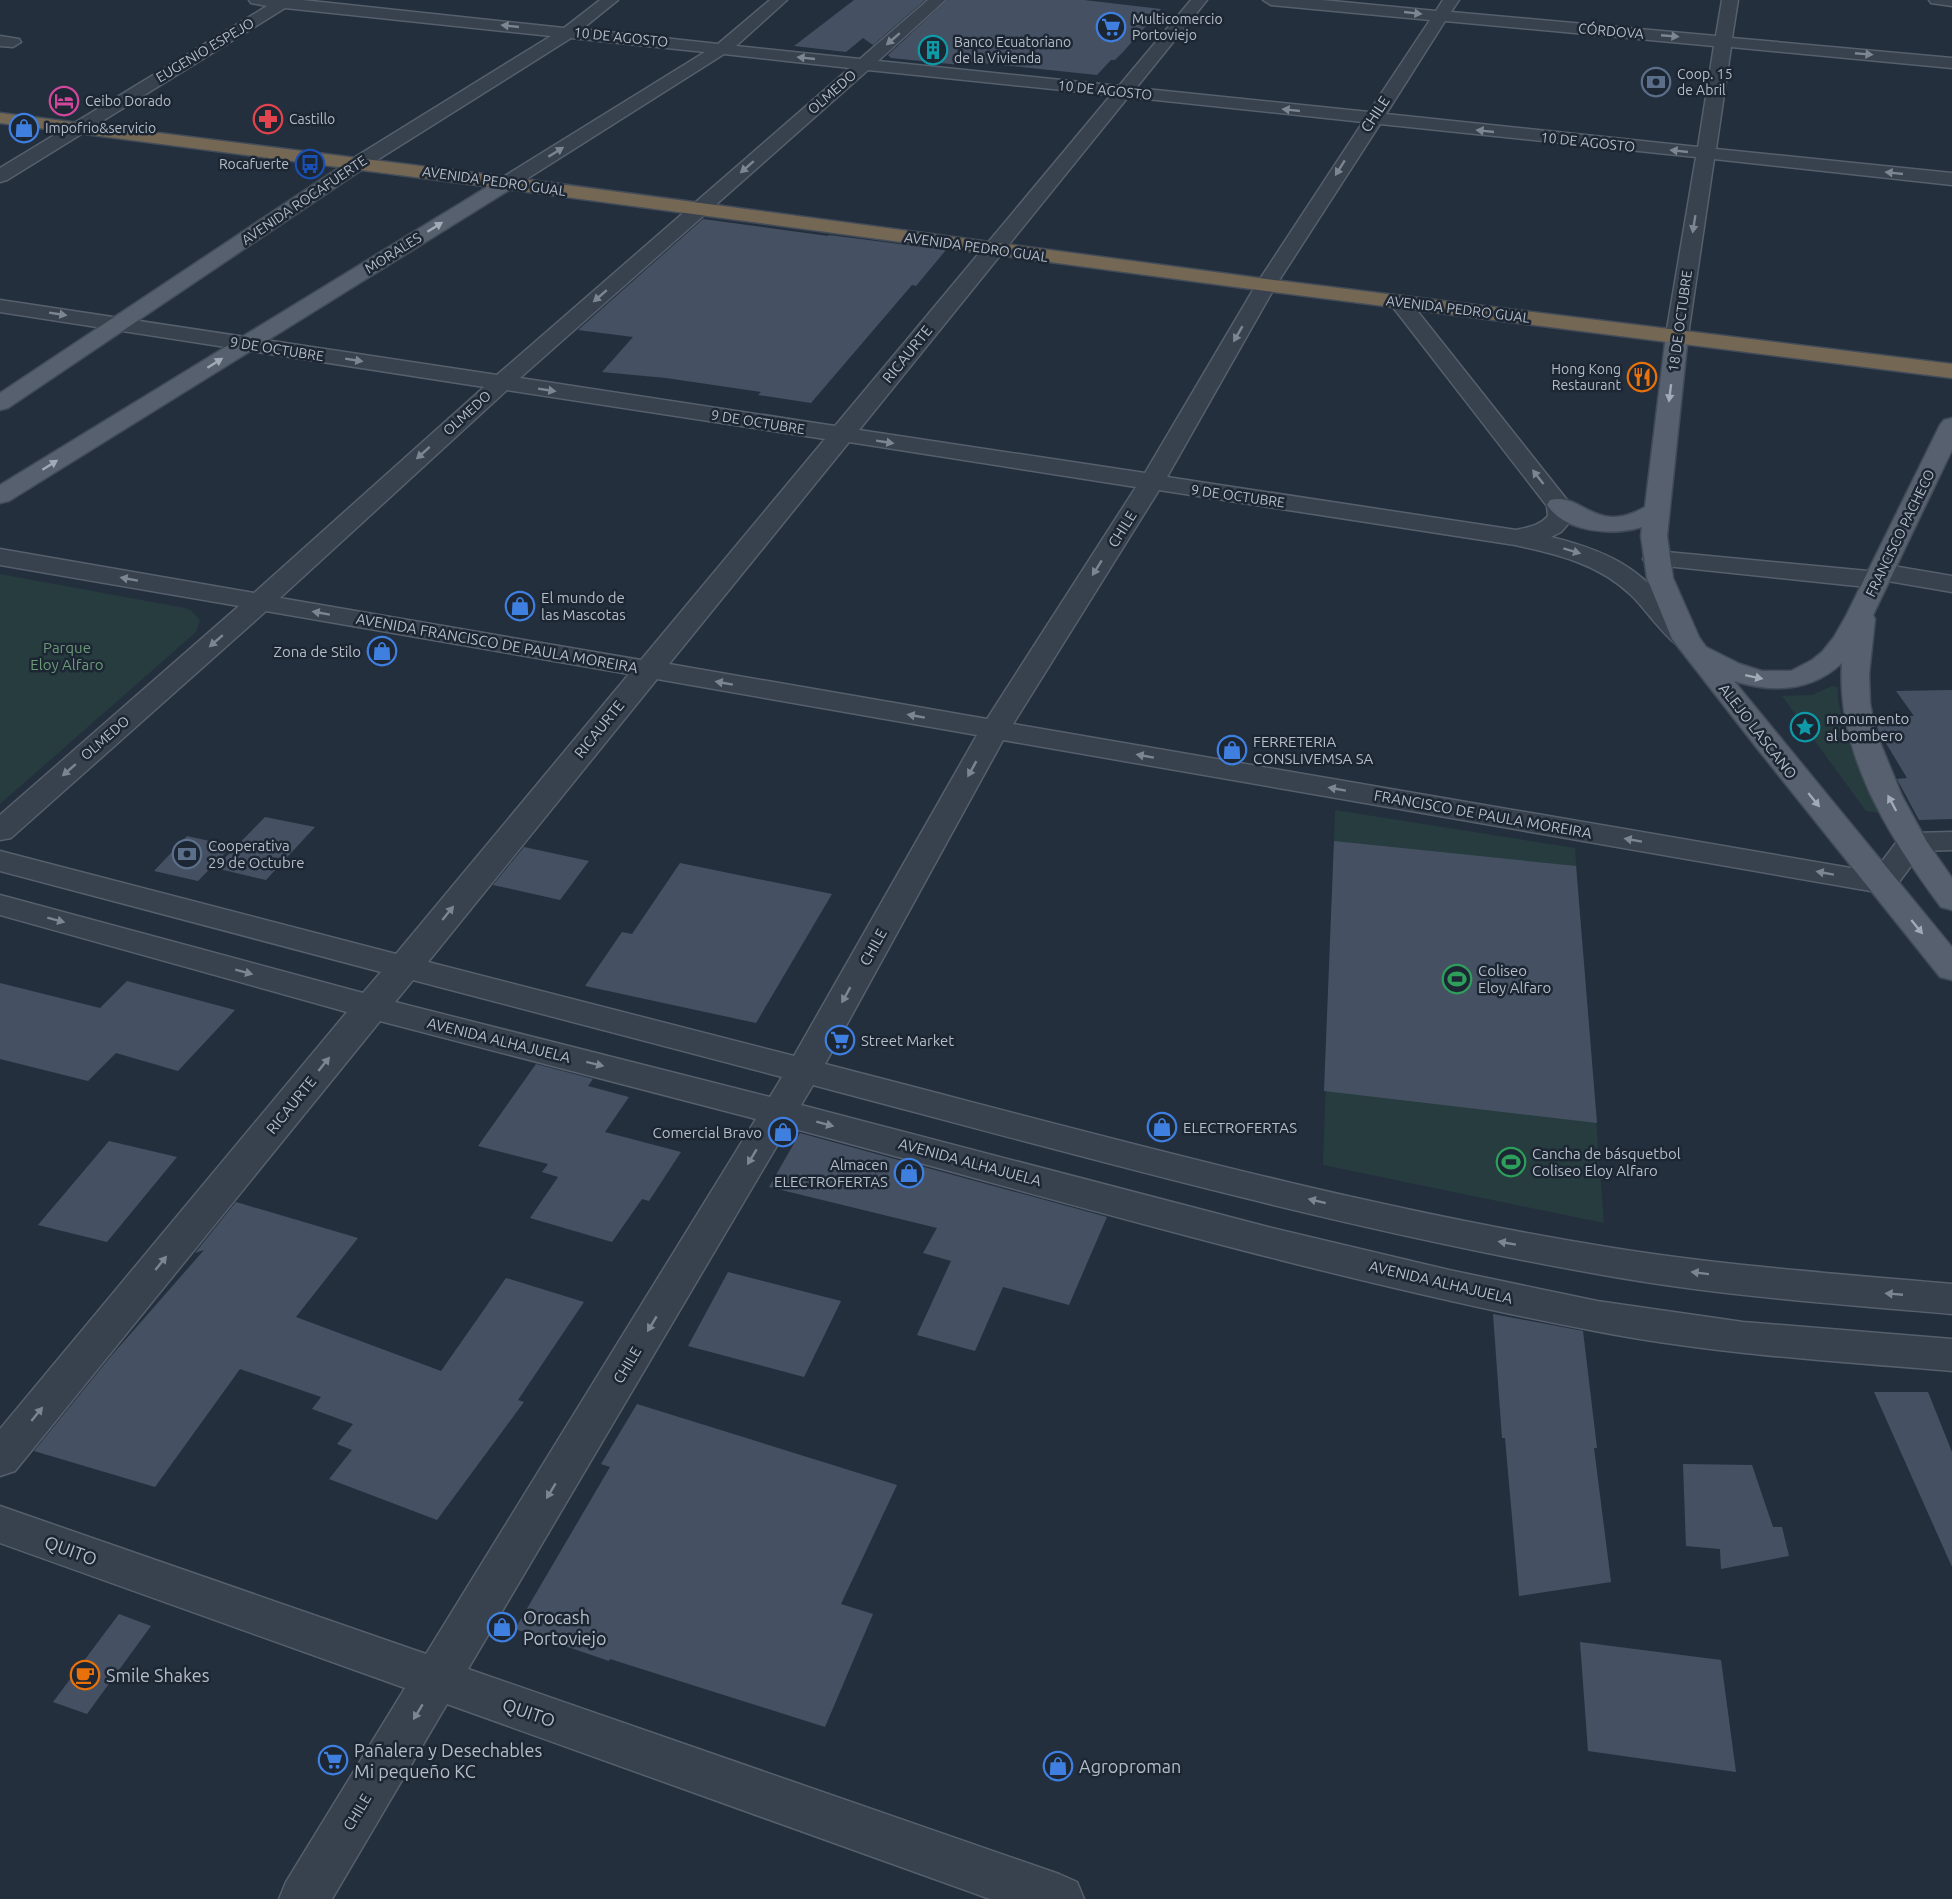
<svg xmlns="http://www.w3.org/2000/svg" width="1952" height="1899" font-family="Ubuntu,sans-serif">
<rect width="100%" height="100%" fill="#242f3e"/>
<path fill="#263c3f" d="M 0,574 L 185,608 L 192,611 L 200,620 L 196,632 L 0,804 Z
M 1832,686 L 1838,687 L 1838,700 L 1848,740 L 1879,813 L 1866,811 L 1782,696 L 1812,695 Z
M 1335,810 L 1575,848 L 1604,1223 L 1323,1165 Z"/>
<path fill="#455162" d="M 854,0 L 925,0 L 873,45 L 863,38 L 846,52 L 794,46 Z
M 947,0 L 1084,0 L 1161,9 L 1123,52 L 1115,60 L 1111,60 L 1097,75 L 963,61 L 960,65 L 891,58 L 888,55 Z
M 703,219 L 828,236 L 829,235 L 946,250 L 916,286 L 912,285 L 811,403 L 758,395 L 761,392 L 666,378 L 602,372 L 633,337 L 578,330 Z
M 1952,690 L 1952,819 L 1919,820 L 1897,779 L 1907,778 L 1878,730 L 1875,717 L 1914,716 L 1896,691 Z
M 265,817 L 315,827 L 266,880 L 215,868 Z
M 187,836 L 232,846 L 198,881 L 154,871 Z
M 1334,841 L 1576,866 L 1597,1123 L 1324,1091 Z
M 524,847 L 589,861 L 560,900 L 493,885 Z
M 680,863 L 832,894 L 756,1023 L 585,986 L 622,932 L 632,934 Z
M 127,981 L 235,1010 L 178,1071 L 116,1053 L 88,1081 L 0,1059 L 0,983 L 100,1008 Z
M 536,1064 L 593,1079 L 588,1086 L 629,1097 L 605,1132 L 681,1152 L 649,1201 L 642,1199 L 612,1242 L 530,1218 L 558,1177 L 542,1172 L 548,1164 L 478,1146 Z
M 800,1133 L 1107,1217 L 1069,1305 L 1003,1287 L 975,1351 L 917,1335 L 951,1261 L 923,1253 L 937,1228 L 769,1187 Z
M 109,1141 L 177,1157 L 107,1242 L 38,1225 Z
M 236,1202 L 358,1238 L 296,1317 L 441,1371 L 506,1278 L 584,1302 L 518,1400 L 524,1402 L 437,1520 L 329,1479 L 352,1450 L 337,1444 L 353,1424 L 312,1409 L 321,1397 L 240,1369 L 155,1487 L 34,1451 L 112,1355 L 204,1250 L 195,1253 Z
M 728,1272 L 841,1301 L 804,1377 L 688,1346 Z
M 1493,1314 L 1583,1331 L 1597,1448 L 1594,1448 L 1611,1582 L 1519,1596 L 1505,1438 L 1502,1438 Z
M 1874,1392 L 1928,1392 L 1952,1452 L 1952,1567 Z
M 637,1404 L 897,1485 L 841,1604 L 873,1614 L 825,1727 L 610,1659 L 609,1661 L 515,1629 L 610,1467 L 601,1464 Z
M 1683,1464 L 1752,1465 L 1773,1527 L 1782,1527 L 1789,1556 L 1721,1569 L 1720,1549 L 1686,1546 Z
M 119,1614 L 151,1626 L 87,1714 L 53,1702 Z
M 1580,1642 L 1721,1660 L 1736,1772 L 1588,1751 Z"/>
<g fill="none" stroke-linecap="round" stroke-linejoin="round">
<g stroke="#565f6c" stroke-width="3">
<path id="minor" d="M 249,0 L 302,0 L 564,28 L 600,0 L 618,0 L 582,29 L 718,44 L 770,0 L 787,0 L 736,46 L 860,59 L 928,0 L 945,0 L 878,61 L 1119,86 L 1191,0 L 1207,0 L 1136,88 L 1369,112 L 1430,20 L 1271,5 L 1263,0 L 1322,0 L 1436,11 L 1443,0 L 1459,0 L 1451,12 L 1716,36 L 1722,0 L 1738,0 L 1732,38 L 1952,58 L 1952,68 L 1731,47 L 1716,149 L 1952,173 L 1952,185 L 1714,159 L 1688,335 L 1685,340 L 1677,342 L 1669,340 L 1666,335 L 1696,157 L 1380,124 L 1276,285 L 1167,477 L 1516,530 C 1529,527 1539,526 1548,516 L 1547,506 L 1389,302 L 1393,298 L 1400,296 L 1407,298 L 1571,505 L 1574,517 L 1561,532 L 1551,537 C 1628,556 1644,576 1696,633 L 1700,639 L 1696,645 C 1690,646 1684,648 1678,645 C 1667,640 1642,605 1631,595 C 1599,564 1557,554 1515,545 L 1159,490 L 1013,724 L 1874,872 L 1902,835 L 1913,833 L 1952,832 L 1952,850 L 1922,851 L 1893,890 L 1882,893 L 1003,740 L 825,1064 C 1086,1131 1346,1205 1613,1248 C 1725,1266 1839,1274 1952,1284 L 1952,1314 C 1838,1304 1722,1296 1609,1276 C 1340,1229 1077,1155 813,1085 L 801,1105 L 1268,1227 L 1449,1270 L 1597,1301 L 1743,1322 L 1952,1339 L 1952,1371 C 1833,1361 1713,1354 1595,1331 C 1323,1279 1056,1199 788,1127 L 468,1669 L 1059,1874 L 1077,1882 L 1084,1899 L 990,1899 L 447,1704 L 332,1899 L 279,1899 L 286,1882 L 405,1688 L 0,1543 L 0,1506 L 426,1654 L 756,1119 L 380,1021 L 15,1471 L 0,1476 L 0,1429 L 347,1012 L 0,915 L 0,895 L 363,993 L 381,972 L 0,871 L 0,851 L 396,954 L 629,674 L 266,611 L 11,838 L 0,840 L 0,815 L 239,606 L 0,565 L 0,549 L 254,593 L 484,387 L 0,312 L 0,300 L 497,375 L 850,68 L 724,54 L 514,187 L 500,187 L 498,183 L 500,179 L 705,52 L 571,38 L 366,167 L 352,167 L 350,163 L 352,159 L 551,36 L 285,8 L 7,180 L 0,182 L 0,168 L 267,6 L 251,3 ZM 1445,21 L 1714,46 L 1698,147 L 1386,114 ZM 868,70 L 1111,95 L 835,426 L 520,378 ZM 1128,97 L 1363,122 L 1256,285 L 1145,473 L 859,430 ZM 507,390 L 825,439 L 641,660 L 280,598 ZM 849,442 L 1136,487 L 987,719 L 669,664 ZM 657,679 L 977,735 L 794,1056 L 428,962 ZM 413,980 L 782,1077 L 770,1097 L 395,1002 Z
M 1929,0 L 1952,0 L 1952,6 L 1931,3 Z
M 0,36 L 19,39 L 21,42 L 13,47 L 0,46 Z
M 1656,551 L 1868,571 L 1872,566 L 1881,564 L 1952,576 L 1952,592 L 1888,581 L 1885,586 L 1876,588 L 1647,564 L 1643,559 L 1647,554 Z"/>
</g>
<g stroke="#414a57" stroke-width="3">
<path id="major" d="M 359,157 L 366,159 L 368,163 L 366,167 L 8,408 L 0,410 L 0,393 L 352,159 Z
M 507,177 L 514,179 L 516,183 L 514,187 L 9,501 L 0,503 L 0,485 L 500,179 Z
M 1677,328 L 1685,330 L 1688,335 L 1667,536 L 1673,578 L 1699,637 L 1706,647 L 1740,664 L 1762,671 L 1791,671 L 1812,660 L 1822,652 L 1834,637 L 1846,616 L 1940,425 L 1944,420 L 1952,418 L 1952,450 L 1873,615 L 1875,619 L 1869,674 L 1870,703 L 1875,730 L 1902,796 L 1927,842 L 1952,878 L 1952,910 L 1941,907 C 1889,837 1836,753 1842,663 C 1811,692 1772,693 1734,681 L 1952,947 L 1952,980 L 1940,977 L 1760,752 L 1672,639 L 1647,578 L 1641,536 L 1642,527 C 1613,536 1566,533 1547,505 L 1550,500 C 1583,492 1595,536 1645,507 L 1666,335 L 1669,330 Z"/>
</g>
<g stroke="#434c59" stroke-width="3">
<path id="highway" d="M 0,113 L 507,177 L 1266,279 L 1952,364 L 1952,378 L 1266,291 L 507,189 L 0,123 Z"/>
</g>
<use href="#minor" fill="#38414e" fill-rule="evenodd"/>
<use href="#major" fill="#56606e" fill-rule="evenodd"/>
<use href="#highway" fill="#746855" fill-rule="evenodd"/>
</g>
<defs><path id="oneway-solid" d="M-6-.8H1V-3.2L6.5 0L1 3.2V.8H-6Z" transform="scale(1.5)"/></defs>
<g fill="#7c8592">
<use href="#oneway-solid" transform="translate(1413 13) rotate(6)"/>
<use href="#oneway-solid" transform="translate(510 26) rotate(-174)"/>
<use href="#oneway-solid" transform="translate(1670 36) rotate(5)"/>
<use href="#oneway-solid" transform="translate(893 39) rotate(139)"/>
<use href="#oneway-solid" transform="translate(1864 54) rotate(5)"/>
<use href="#oneway-solid" transform="translate(806 58) rotate(-174)"/>
<use href="#oneway-solid" transform="translate(1291 110) rotate(-174)"/>
<use href="#oneway-solid" transform="translate(1485 131) rotate(-174)"/>
<use href="#oneway-solid" transform="translate(1679 151) rotate(-174)"/>
<use href="#oneway-solid" transform="translate(556 152) rotate(-32)"/>
<use href="#oneway-solid" transform="translate(747 167) rotate(139)"/>
<use href="#oneway-solid" transform="translate(1340 168) rotate(122)"/>
<use href="#oneway-solid" transform="translate(1894 173) rotate(-174)"/>
<use href="#oneway-solid" transform="translate(1694 224) rotate(99)"/>
<use href="#oneway-solid" transform="translate(600 296) rotate(139)"/>
<use href="#oneway-solid" transform="translate(58 314) rotate(9)"/>
<use href="#oneway-solid" transform="translate(1238 334) rotate(120)"/>
<use href="#oneway-solid" transform="translate(354 360) rotate(9)"/>
<use href="#oneway-solid" transform="translate(547 390) rotate(9)"/>
<use href="#oneway-solid" transform="translate(885 442) rotate(9)"/>
<use href="#oneway-solid" transform="translate(423 453) rotate(138)"/>
<use href="#oneway-solid" transform="translate(1538 477) rotate(-128)"/>
<use href="#oneway-solid" transform="translate(1572 551) rotate(17)"/>
<use href="#oneway-solid" transform="translate(1097 568) rotate(122)"/>
<use href="#oneway-solid" transform="translate(129 579) rotate(-170)"/>
<use href="#oneway-solid" transform="translate(321 613) rotate(-170)"/>
<use href="#oneway-solid" transform="translate(216 641) rotate(139)"/>
<use href="#oneway-solid" transform="translate(724 683) rotate(-170)"/>
<use href="#oneway-solid" transform="translate(916 716) rotate(-170)"/>
<use href="#oneway-solid" transform="translate(1145 756) rotate(-170)"/>
<use href="#oneway-solid" transform="translate(972 769) rotate(119)"/>
<use href="#oneway-solid" transform="translate(69 770) rotate(139)"/>
<use href="#oneway-solid" transform="translate(1337 789) rotate(-170)"/>
<use href="#oneway-solid" transform="translate(1633 840) rotate(-170)"/>
<use href="#oneway-solid" transform="translate(1825 873) rotate(-170)"/>
<use href="#oneway-solid" transform="translate(448 913) rotate(-51)"/>
<use href="#oneway-solid" transform="translate(56 920) rotate(15)"/>
<use href="#oneway-solid" transform="translate(244 972) rotate(15)"/>
<use href="#oneway-solid" transform="translate(846 995) rotate(119)"/>
<use href="#oneway-solid" transform="translate(324 1064) rotate(-51)"/>
<use href="#oneway-solid" transform="translate(595 1064) rotate(14)"/>
<use href="#oneway-solid" transform="translate(825 1124) rotate(15)"/>
<use href="#oneway-solid" transform="translate(752 1157) rotate(121)"/>
<use href="#oneway-solid" transform="translate(1317 1201) rotate(-166)"/>
<use href="#oneway-solid" transform="translate(1507 1243) rotate(-170)"/>
<use href="#oneway-solid" transform="translate(161 1263) rotate(-51)"/>
<use href="#oneway-solid" transform="translate(1700 1273) rotate(-173)"/>
<use href="#oneway-solid" transform="translate(1894 1294) rotate(-175)"/>
<use href="#oneway-solid" transform="translate(652 1324) rotate(121)"/>
<use href="#oneway-solid" transform="translate(37 1414) rotate(-51)"/>
<use href="#oneway-solid" transform="translate(551 1491) rotate(121)"/>
<use href="#oneway-solid" transform="translate(418 1712) rotate(121)"/>
</g>
<g fill="#a1aab7">
<use href="#oneway-solid" transform="translate(435 227) rotate(-32)"/>
<use href="#oneway-solid" transform="translate(215 363) rotate(-32)"/>
<use href="#oneway-solid" transform="translate(1670 393) rotate(97)"/>
<use href="#oneway-solid" transform="translate(50 465) rotate(-32)"/>
<use href="#oneway-solid" transform="translate(1754 677) rotate(12)"/>
<use href="#oneway-solid" transform="translate(1814 800) rotate(51)"/>
<use href="#oneway-solid" transform="translate(1892 803) rotate(-118)"/>
<use href="#oneway-solid" transform="translate(1917 927) rotate(51)"/>
</g>
<defs>
<g id="supermarket-ring" transform="scale(1.5)"><circle r="9.5" fill="#1d2633" stroke="#3f7fe0" stroke-width="1.5"/><path d="M-6-5.5h2.5l.6 2H6L4.5 2H-2.5L-4.4-4H-6ZM-1.5 3.2a1.3 1.3 0 1 0 .1 0ZM3 3.2a1.3 1.3 0 1 0 .1 0Z" fill="#3f7fe0"/></g>
<g id="building-ring" transform="scale(1.5)"><circle r="9.5" fill="#1d2633" stroke="#0f9aa8" stroke-width="1.5"/><path d="M-4-6H4V6H1V3H-1V6H-4ZM-2.5-4.3h1.7v1.8h-1.7ZM.8-4.3h1.7v1.8H.8ZM-2.5-1h1.7V.8h-1.7ZM.8-1h1.7V.8H.8Z" fill="#0f9aa8"/></g>
<g id="bank-ring" transform="scale(1.5)"><circle r="9.5" fill="#1d2633" stroke="#5c6f8a" stroke-width="1.5"/><path d="M-6-4H6V4H-6ZM0-2.3a2.3 2.3 0 1 0 0 4.6a2.3 2.3 0 1 0 0-4.6Z" fill="#5c6f8a"/></g>
<g id="hotel-ring" transform="scale(1.5)"><circle r="9.5" fill="#1d2633" stroke="#d1479c" stroke-width="1.5"/><path d="M-6-4.5h1.5V1H6V5H4.5V3h-9V5H-6ZM-4 0a1.8 1.8 0 1 1 3.6 0ZM.5 0V-2.5h3Q6-2.5 6 0Z" fill="#d1479c"/></g>
<g id="pharmacy-ring" transform="scale(1.5)"><circle r="9.5" fill="#1d2633" stroke="#e0444e" stroke-width="1.5"/><path d="M-2-6h4v4h4v4h-4v4h-4v-4h-4v-4h4Z" fill="#e0444e"/></g>
<g id="shop-ring" transform="scale(1.5)"><circle r="9.5" fill="#1d2633" stroke="#3f7fe0" stroke-width="1.5"/><path d="M-5-2.5h2.3a2.7 3.5 0 0 1 5.4 0H5L5.5 6h-11ZM-1.5-2.5h3a1.5 2.3 0 0 0-3 0Z" fill="#3f7fe0"/></g>
<g id="bus-ring" transform="scale(1.5)"><circle r="9.5" fill="#1d2633" stroke="#1a4fb4" stroke-width="1.5"/><path d="M-5-6H5V4H4V6H2V4H-2V6H-4V4H-5ZM-3.5-4V0h7V-4ZM-3.5 1.2v1.5H-2V1.2ZM2 1.2v1.5H3.5V1.2Z" fill="#1a4fb4"/></g>
<g id="restaurant-ring" transform="scale(1.5)"><circle r="9.5" fill="#1d2633" stroke="#e8710a" stroke-width="1.5"/><path d="M-5-6h1v4h1v-4h1v4h1v-4h1v5L-1.5 .5V6h-2V.5L-5-1ZM5-6V6H3V1.5H1.5Q1.5-4 5-6Z" fill="#e8710a"/></g>
<g id="sight-ring" transform="scale(1.5)"><circle r="9.5" fill="#1d2633" stroke="#0f9aa8" stroke-width="1.5"/><path d="M0-6L1.8-2.2L6-1.7L2.9 1.2L3.7 5.4L0 3.3L-3.7 5.4L-2.9 1.2L-6-1.7L-1.8-2.2Z" fill="#0f9aa8"/></g>
<g id="stadium-ring" transform="scale(1.5)"><circle r="9.5" fill="#1d2633" stroke="#2e9e5b" stroke-width="1.5"/><path d="M0-5a6.5 5 0 1 0 0 10a6.5 5 0 1 0 0-10ZM-3.5-1.8h7v3.6h-7Z" fill="#2e9e5b"/></g>
<g id="cafe-ring" transform="scale(1.5)"><circle r="9.5" fill="#1d2633" stroke="#e8710a" stroke-width="1.5"/><path d="M-5.5-4.5H6V0H3Q3 3.5 0 3.5H-2.5Q-5.5 3.5-5.5 0ZM3-3.2v2h1.7v-2ZM-6 4.5H4V6H-6Z" fill="#e8710a"/></g>
</defs>
<g fill-rule="evenodd">
<use href="#supermarket-ring" x="1111" y="27"/>
<use href="#building-ring" x="933" y="50"/>
<use href="#bank-ring" x="1656" y="82"/>
<use href="#hotel-ring" x="64" y="101"/>
<use href="#pharmacy-ring" x="268" y="119"/>
<use href="#shop-ring" x="24" y="128"/>
<use href="#bus-ring" x="310" y="164"/>
<use href="#restaurant-ring" x="1642" y="377"/>
<use href="#shop-ring" x="520" y="606"/>
<use href="#shop-ring" x="382" y="651"/>
<use href="#sight-ring" x="1805" y="727"/>
<use href="#shop-ring" x="1232" y="750"/>
<use href="#bank-ring" x="187" y="854"/>
<use href="#stadium-ring" x="1457" y="979"/>
<use href="#supermarket-ring" x="840" y="1040"/>
<use href="#shop-ring" x="1162" y="1127"/>
<use href="#shop-ring" x="783" y="1132"/>
<use href="#stadium-ring" x="1511" y="1162"/>
<use href="#shop-ring" x="909" y="1173"/>
<use href="#shop-ring" x="502" y="1627"/>
<use href="#cafe-ring" x="85" y="1675"/>
<use href="#supermarket-ring" x="333" y="1760"/>
<use href="#shop-ring" x="1058" y="1766"/>
</g>
<g text-anchor="middle" dominant-baseline="central" stroke-width="5" stroke-linejoin="round" paint-order="stroke">
<g font-size="14" fill="#b4bcc9" stroke="#1d2633" text-anchor="start">
<text x="1132" y="19">Multicomercio<tspan x="1132" dy="16">Portoviejo</tspan></text>
<text x="954" y="42">Banco Ecuatoriano<tspan x="954" dy="16">de la Vivienda</tspan></text>
<text x="1677" y="74">Coop. 15<tspan x="1677" dy="16">de Abril</tspan></text>
<text x="85" y="101">Ceibo Dorado</text>
<text x="289" y="119">Castillo</text>
<text x="45" y="128">Impofrio&amp;servicio</text>
<text x="289" y="164" text-anchor="end">Rocafuerte</text>
<text x="1621" y="369" text-anchor="end">Hong Kong<tspan x="1621" dy="16">Restaurant</tspan></text>
</g>
<g font-size="14" fill="#b4bcc9" stroke="#1d2633">
<text transform="translate(1611 31) rotate(5)">CÓRDOVA</text>
<text transform="translate(621 37) rotate(6)">10 DE AGOSTO</text>
<text transform="translate(205 50) rotate(-31)">EUGENIO ESPEJO</text>
<text transform="translate(1105 90) rotate(6)">10 DE AGOSTO</text>
<text transform="translate(832 92) rotate(-41)">OLMEDO</text>
<text transform="translate(1588 142) rotate(6)">10 DE AGOSTO</text>
<text transform="translate(494 181) rotate(8)">AVENIDA PEDRO GUAL</text>
<text transform="translate(304 200) rotate(-34)">AVENIDA ROCAFUERTE</text>
<text transform="translate(976 247) rotate(8)">AVENIDA PEDRO GUAL</text>
<text transform="translate(393 253) rotate(-32)">MORALES</text>
<text transform="translate(1458 309) rotate(7)">AVENIDA PEDRO GUAL</text>
<text transform="translate(1680 321) rotate(-82)">18 DE OCTUBRE</text>
<text transform="translate(277 349) rotate(9)">9 DE OCTUBRE</text>
<text transform="translate(467 413) rotate(-42)">OLMEDO</text>
<text transform="translate(758 422) rotate(9)">9 DE OCTUBRE</text>
<text transform="translate(1238 496) rotate(8)">9 DE OCTUBRE</text>
<text transform="translate(1900 533) rotate(-64)">FRANCISCO PACHECO</text>
<text transform="translate(105 738) rotate(-41)">OLMEDO</text>
</g>
<g font-size="15" fill="#b4bcc9" stroke="#1d2633">
<text transform="translate(1375 114) rotate(-57)">CHILE</text>
<text transform="translate(907 354) rotate(-51)">RICAURTE</text>
<text transform="translate(1122 529) rotate(-58)">CHILE</text>
<text transform="translate(497 643) rotate(10)">AVENIDA FRANCISCO DE PAULA MOREIRA</text>
<text transform="translate(599 729) rotate(-51)">RICAURTE</text>
<text transform="translate(1758 731) rotate(52)">ALEJO LASCANO</text>
<text transform="translate(1483 814) rotate(10)">FRANCISCO DE PAULA MOREIRA</text>
<text transform="translate(873 947) rotate(-61)">CHILE</text>
<text transform="translate(499 1040) rotate(14)">AVENIDA ALHAJUELA</text>
<text transform="translate(291 1105) rotate(-51)">RICAURTE</text>
<text transform="translate(970 1162) rotate(15)">AVENIDA ALHAJUELA</text>
<text transform="translate(1441 1282) rotate(13)">AVENIDA ALHAJUELA</text>
<text transform="translate(627 1365) rotate(-59)">CHILE</text>
<text transform="translate(357 1812) rotate(-59)">CHILE</text>
</g>
<g font-size="15" fill="#b4bcc9" stroke="#1d2633" text-anchor="start">
<text x="541" y="597">El mundo de<tspan x="541" dy="17">las Mascotas</tspan></text>
<text x="361" y="651" text-anchor="end">Zona de Stilo</text>
<text x="1826" y="718">monumento<tspan x="1826" dy="17">al bombero</tspan></text>
<text x="1253" y="741">FERRETERIA<tspan x="1253" dy="17">CONSLIVEMSA SA</tspan></text>
<text x="208" y="845">Cooperativa<tspan x="208" dy="17">29 de Octubre</tspan></text>
<text x="1478" y="970">Coliseo<tspan x="1478" dy="17">Eloy Alfaro</tspan></text>
<text x="861" y="1040">Street Market</text>
<text x="1183" y="1127">ELECTROFERTAS</text>
<text x="762" y="1132" text-anchor="end">Comercial Bravo</text>
<text x="1532" y="1153">Cancha de básquetbol<tspan x="1532" dy="17">Coliseo Eloy Alfaro</tspan></text>
<text x="888" y="1164" text-anchor="end">Almacen<tspan x="888" dy="17">ELECTROFERTAS</tspan></text>
</g>
<g font-size="15" fill="#6b9a76" stroke="#1d2633">
<text x="67" y="647">Parque<tspan x="67" dy="17">Eloy Alfaro</tspan></text>
</g>
<g font-size="18" fill="#b4bcc9" stroke="#1d2633">
<text transform="translate(71 1550) rotate(20)">QUITO</text>
<text transform="translate(529 1712) rotate(19)">QUITO</text>
</g>
<g font-size="18" fill="#b4bcc9" stroke="#1d2633" text-anchor="start">
<text x="523" y="1617">Orocash<tspan x="523" dy="21">Portoviejo</tspan></text>
<text x="106" y="1675">Smile Shakes</text>
<text x="354" y="1750">Pañalera y Desechables<tspan x="354" dy="21">Mi pequeño KC</tspan></text>
<text x="1079" y="1766">Agroproman</text>
</g>
</g>
</svg>
